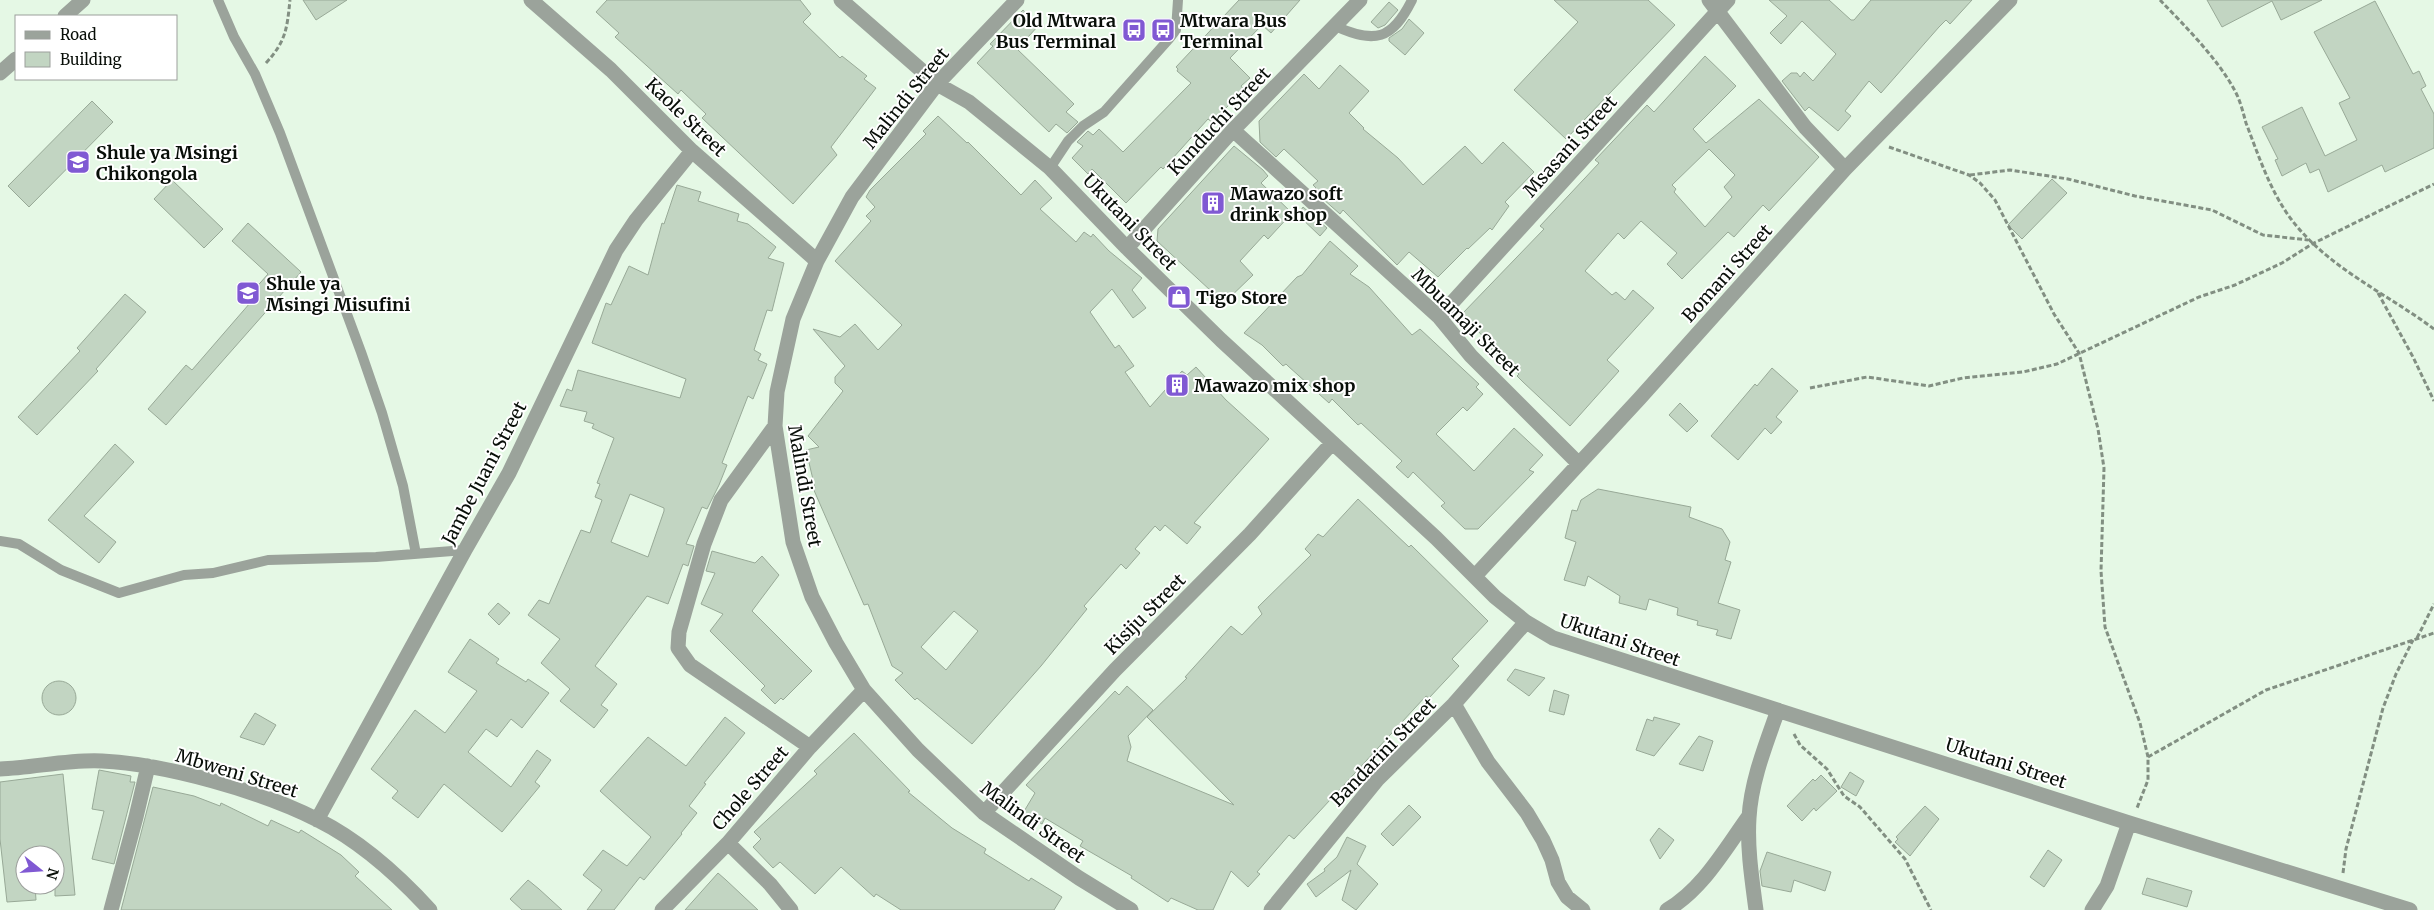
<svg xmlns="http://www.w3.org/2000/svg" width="2434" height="910" font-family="Merriweather,serif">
<rect width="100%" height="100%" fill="#e5f8e5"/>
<path fill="#c2d5c2" stroke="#98a997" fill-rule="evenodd" d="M 303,0 L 347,0 L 316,20 Z
M 607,0 L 800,0 L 811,14 L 803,22 L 840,58 L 842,56 L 867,76 L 864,79 L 876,88 L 831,147 L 837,155 L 793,204 L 702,118 L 706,114 L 681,90 L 678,94 L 615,37 L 619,33 L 596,12 Z
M 1239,0 L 1300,0 L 1271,33 L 1262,25 L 1230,58 L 1250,78 L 1241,86 L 1244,90 L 1212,122 L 1208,119 L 1163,169 L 1161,167 L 1126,203 L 1092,169 L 1088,174 L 1072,158 L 1083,146 L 1077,142 L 1088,131 L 1093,135 L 1099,129 L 1123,152 L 1191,83 L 1177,71 L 1178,69 L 1176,67 Z
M 1554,0 L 1648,0 L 1675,25 L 1566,139 L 1514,90 L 1578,22 Z
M 1769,0 L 1829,0 L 1851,20 L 1854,20 L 1871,0 L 1972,0 L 1950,24 L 1946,20 L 1939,27 L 1881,93 L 1869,81 L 1845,111 L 1851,116 L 1838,131 L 1809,107 L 1805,111 L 1782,81 L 1791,73 L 1797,73 L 1800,77 L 1804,72 L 1813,81 L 1836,54 L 1802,21 L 1781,44 L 1770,33 L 1787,16 Z
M 2207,0 L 2322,0 L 2281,20 L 2272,1 L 2222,27 Z
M 2375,1 L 2413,74 L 2419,71 L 2426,86 L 2421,89 L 2434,114 L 2434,148 L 2385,172 L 2382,165 L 2328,192 L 2319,169 L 2310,173 L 2306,163 L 2282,176 L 2275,160 L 2278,159 L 2262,127 L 2302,107 L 2325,156 L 2357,140 L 2339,103 L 2350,98 L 2314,32 Z
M 1389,2 L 1398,10 L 1385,25 L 1378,28 L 1371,22 Z
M 1023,10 L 1039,25 L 1017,49 L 1074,104 L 1066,112 L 1078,122 L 1067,133 L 1056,124 L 1049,132 L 977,63 L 993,46 L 990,44 Z
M 1409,19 L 1424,33 L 1405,55 L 1389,41 L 1389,38 L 1402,29 Z
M 1705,56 L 1736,86 L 1693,129 L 1706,143 L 1759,99 L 1819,157 L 1769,211 L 1763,205 L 1734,237 L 1728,232 L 1682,279 L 1667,264 L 1677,253 L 1641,221 L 1624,239 L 1618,233 L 1585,271 L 1612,295 L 1616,292 L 1625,300 L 1633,290 L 1654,308 L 1607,360 L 1619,371 L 1570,426 L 1523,382 L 1517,376 L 1519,374 L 1489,347 L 1491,345 L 1462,314 L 1544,229 L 1540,226 L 1599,163 L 1595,160 L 1647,105 L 1654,112 ZM 1709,149 L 1735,175 L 1724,187 L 1732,197 L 1705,227 L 1674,192 L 1676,189 L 1672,185 Z
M 1340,65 L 1369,91 L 1349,113 L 1364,128 L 1363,129 L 1398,158 L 1423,185 L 1465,146 L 1482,164 L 1503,142 L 1534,172 L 1505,202 L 1509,206 L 1492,230 L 1490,228 L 1468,249 L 1467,248 L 1438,277 L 1409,252 L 1397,265 L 1343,210 L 1340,214 L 1314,191 L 1316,188 L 1313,185 L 1318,181 L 1284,149 L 1276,157 L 1260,142 L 1259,121 L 1304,74 L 1319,89 Z
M 92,101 L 113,122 L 29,207 L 8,186 Z
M 938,116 L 967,143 L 968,142 L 1021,195 L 1035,180 L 1052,198 L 1040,209 L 1076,242 L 1084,232 L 1091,237 L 1093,234 L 1109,251 L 1142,278 L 1132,290 L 1146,308 L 1133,318 L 1112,289 L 1090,312 L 1115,348 L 1119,345 L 1134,366 L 1125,372 L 1150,407 L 1182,371 L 1187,375 L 1196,367 L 1226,400 L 1269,439 L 1194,523 L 1201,527 L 1187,544 L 1165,525 L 1160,531 L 1155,526 L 1135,549 L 1140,553 L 1126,569 L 1121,564 L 1084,606 L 1087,609 L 1041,666 L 972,744 L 917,698 L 915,700 L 895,680 L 903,673 L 892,666 L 868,604 L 864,605 L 813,488 L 815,488 L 806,450 L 819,447 L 808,436 L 843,391 L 835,383 L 835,377 L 845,366 L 813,329 L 840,337 L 855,324 L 878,350 L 902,325 L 835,261 L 871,221 L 866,216 L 875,207 L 866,197 L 870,190 L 926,134 L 923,131 ZM 954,611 L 978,631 L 946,670 L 921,647 Z
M 1234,146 L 1263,170 L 1268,176 L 1261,183 L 1292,213 L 1268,239 L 1264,235 L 1240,261 L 1253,275 L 1224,303 L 1157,241 L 1158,229 Z
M 2052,179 L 2067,193 L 2022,239 L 2008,225 Z
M 172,180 L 223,229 L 204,248 L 154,199 Z
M 677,185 L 701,192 L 698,201 L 739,214 L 737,221 L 748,224 L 776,247 L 768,258 L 784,263 L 772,311 L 767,310 L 754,350 L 761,354 L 758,360 L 767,364 L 753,399 L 748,396 L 722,463 L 727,465 L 719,485 L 707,509 L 702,507 L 686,544 L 694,546 L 688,566 L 683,564 L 668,604 L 647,596 L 595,666 L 617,684 L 601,705 L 608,710 L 594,728 L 560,701 L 570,689 L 541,663 L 560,639 L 528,615 L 539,600 L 549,604 L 581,530 L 590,533 L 602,500 L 595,497 L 600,484 L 597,483 L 614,438 L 592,428 L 594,424 L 584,421 L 587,412 L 560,406 L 567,389 L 572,391 L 578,370 L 680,398 L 686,379 L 592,343 L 606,303 L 611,305 L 629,266 L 648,275 L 662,223 L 664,224 ZM 630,494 L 664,508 L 664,511 L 648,557 L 611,542 Z
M 1303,207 L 1327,228 L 1320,236 L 1298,215 Z
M 248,223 L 301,272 L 166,425 L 148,409 L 186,365 L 192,370 L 250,303 L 246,299 L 268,274 L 232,241 Z
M 1330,241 L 1358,266 L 1350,274 L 1369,287 L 1412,335 L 1420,329 L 1479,384 L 1476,387 L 1483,394 L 1467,411 L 1463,407 L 1436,434 L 1474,471 L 1514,428 L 1543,455 L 1529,470 L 1534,472 L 1478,529 L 1465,529 L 1441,506 L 1445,503 L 1413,472 L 1408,478 L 1396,467 L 1402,461 L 1361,423 L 1358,425 L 1332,399 L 1329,403 L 1288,366 L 1286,364 L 1283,366 L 1262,345 L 1244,333 L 1297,277 L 1302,275 Z
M 125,294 L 146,312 L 96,369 L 98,371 L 37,435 L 18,417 L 80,351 L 77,348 Z
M 1772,368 L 1798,391 L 1776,417 L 1782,422 L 1771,434 L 1765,428 L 1738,460 L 1711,436 L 1755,384 L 1757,386 Z
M 1680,403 L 1698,421 L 1687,432 L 1669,415 Z
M 115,444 L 134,462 L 84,516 L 116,542 L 99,563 L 48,520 Z
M 1598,489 L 1691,507 L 1689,517 L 1722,529 L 1730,542 L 1725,560 L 1731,562 L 1718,603 L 1740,610 L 1731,639 L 1716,635 L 1718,630 L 1697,625 L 1698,621 L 1677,615 L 1678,608 L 1649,599 L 1646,610 L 1619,603 L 1620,596 L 1588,576 L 1585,586 L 1564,580 L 1576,542 L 1565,538 L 1572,510 L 1577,511 L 1581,500 Z
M 1358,499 L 1409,547 L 1411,545 L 1488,621 L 1452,659 L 1459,666 L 1429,698 L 1426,696 L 1294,839 L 1289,835 L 1257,872 L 1260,874 L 1248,887 L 1231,871 L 1213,910 L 1198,910 L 1171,898 L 1168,902 L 1131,878 L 1132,876 L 1080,846 L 1083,841 L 1045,818 L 1042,824 L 1023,813 L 1035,793 L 1026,785 L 1115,691 L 1119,695 L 1127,686 L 1153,710 L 1128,736 L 1131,747 L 1127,761 L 1234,805 L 1147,717 L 1187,678 L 1185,677 L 1231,626 L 1242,635 L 1262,614 L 1258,607 L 1311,555 L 1305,549 L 1318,534 L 1323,537 Z
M 712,551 L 755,563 L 762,556 L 779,575 L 752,611 L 812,671 L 783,700 L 781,698 L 775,704 L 761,690 L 765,686 L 710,631 L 723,614 L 701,604 L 715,573 L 706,571 Z
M 498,603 L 510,613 L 499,625 L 488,614 Z
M 470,639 L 499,659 L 496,663 L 526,682 L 528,679 L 549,693 L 522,728 L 511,719 L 497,737 L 486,729 L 468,752 L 511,787 L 537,750 L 551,760 L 535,782 L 540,786 L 502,832 L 444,784 L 418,818 L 392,798 L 398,791 L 371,769 L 415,710 L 445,733 L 477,691 L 448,672 Z
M 1515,669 L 1545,678 L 1529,696 L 1507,680 Z
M42 698a17 17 0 1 1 34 0a17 17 0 1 1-34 0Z
M 1554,690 L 1569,695 L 1564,715 L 1549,711 Z
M 255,713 L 276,725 L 264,745 L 240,737 Z
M 725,717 L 745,733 L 704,783 L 706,784 L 689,806 L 697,813 L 681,833 L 682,834 L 644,880 L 640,877 L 614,910 L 587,910 L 602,890 L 583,875 L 603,850 L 627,866 L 651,837 L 600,791 L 648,737 L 686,766 Z
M 1654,717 L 1680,724 L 1654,756 L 1636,750 L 1647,719 L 1653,721 Z
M 854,733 L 910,791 L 908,792 L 952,828 L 986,849 L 984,853 L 1029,881 L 1031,878 L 1062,897 L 1054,910 L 901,910 L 876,894 L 874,897 L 841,867 L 815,894 L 780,862 L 773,868 L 753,847 L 761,839 L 754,832 L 817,774 L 814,771 Z
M 1699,736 L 1713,741 L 1703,771 L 1679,764 Z
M 99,770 L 131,776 L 130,782 L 135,782 L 114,864 L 92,859 L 104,811 L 92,809 Z
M 1850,772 L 1864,781 L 1856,796 L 1841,787 Z
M 63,774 L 75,895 L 55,896 L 55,855 L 25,855 L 25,885 L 35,885 L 36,900 L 7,902 L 0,839 L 0,782 Z
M 1821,775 L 1837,791 L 1816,811 L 1814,808 L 1802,821 L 1787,806 L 1813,779 L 1815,781 Z
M 153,787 L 194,796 L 220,806 L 221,803 L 268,826 L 271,820 L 299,833 L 301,830 L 341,855 L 359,872 L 355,876 L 392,910 L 121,910 Z
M 1409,805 L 1421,817 L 1393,846 L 1381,834 Z
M 1925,806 L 1939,819 L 1910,856 L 1895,842 L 1898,839 L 1896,837 Z
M 1659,828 L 1674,840 L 1660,859 L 1650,840 Z
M 1347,837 L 1366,846 L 1357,864 L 1378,884 L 1356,910 L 1342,900 L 1351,870 L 1316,897 L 1307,884 L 1325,871 L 1324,869 L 1337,857 Z
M 2048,850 L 2062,860 L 2044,887 L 2030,877 Z
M 1767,852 L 1831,872 L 1825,891 L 1794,880 L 1791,892 L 1762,886 L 1760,871 Z
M 718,873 L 726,880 L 758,910 L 685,910 Z
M 2147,878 L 2192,891 L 2187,907 L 2142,894 Z
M 528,880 L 539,889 L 562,910 L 522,910 L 510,899 Z"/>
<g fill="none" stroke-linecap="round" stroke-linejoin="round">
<path stroke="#828f82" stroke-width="3" stroke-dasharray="5 2.5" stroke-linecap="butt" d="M 2160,0 C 2185,26 2218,59 2235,91 C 2240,100 2243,112 2246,123 C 2258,154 2270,191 2291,219 C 2328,268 2386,293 2434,329
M 266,63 C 286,41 287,29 290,0
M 1889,147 L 1969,175 L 1980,183 L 1995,200 L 2054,314 L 2079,353 L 2098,429 L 2104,468 L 2101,571 L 2105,627 L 2140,723 L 2148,757 L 2148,780 L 2137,808
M 1970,175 L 2010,170 L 2068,179 L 2135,196 L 2212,210 L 2263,235 L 2308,240
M 2378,293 L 2413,357 L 2434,401
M 1810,388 L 1867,377 L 1929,386 L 1963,378 L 2023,372 L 2057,364 L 2199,297 L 2235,285 L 2282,263 L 2312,244 L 2434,184
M 2417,638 L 2434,604
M 1794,734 L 1800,745 L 1827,769 L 1844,796 L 1860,807 L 1905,859 L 1931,910
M 2148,757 L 2266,690 L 2434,633
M 2343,873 L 2346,849 L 2383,708 L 2396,674 L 2413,640"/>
<path stroke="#9ba39b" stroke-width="10" d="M 218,0 L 234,37 L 255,74 L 280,133 L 361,352 L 382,413 L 403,486 L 416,554
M 1335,26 C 1375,44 1392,40 1412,0
M 1050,168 L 1068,141 L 1083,126 L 1104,112 L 1169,39 L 1176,30 L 1178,0
M 0,541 L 19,544 L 61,570 L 119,593 L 184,575 L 213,573 L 268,560 L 376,557 L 465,550"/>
<path stroke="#9ba39b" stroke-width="15" d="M 531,0 L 611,70 L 692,151 L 817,261
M 841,0 L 937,84 L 969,102 L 1050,168 L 1127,248 L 1221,340 L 1436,538 L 1495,597 L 1526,622 L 1553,638 L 2129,823 L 2410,910
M 1017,0 L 937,84 L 852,197 L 817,261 L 793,319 L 777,392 L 775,426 L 793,542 L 812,597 L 836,643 L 864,690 L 918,750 L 984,813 L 1079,878 L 1131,910
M 1709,0 L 1805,127 L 1845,169
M 65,16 L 83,0
M 0,73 L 16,59
M 1233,130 L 1439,317 L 1471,356 L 1579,464
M 1127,248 L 1233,130 L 1360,0
M 1439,317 L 1728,0
M 775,426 L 721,500 L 704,544 L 679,632 L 678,648 L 690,665 L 810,747
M 1475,576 L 1640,398 L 1845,169 L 2010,0
M 1454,704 L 1488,762 L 1527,813 L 1543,840 L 1552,860 L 1558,882 L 1567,897 L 1583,910
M 0,769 C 33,768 70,759 102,761 C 165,764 261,791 318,820 C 360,841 398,875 430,910
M 984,813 L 1115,670 L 1250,534 L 1332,443
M 317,820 L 465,550 L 509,473 L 616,250 L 636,220 L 692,151
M 728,843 L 770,884 L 791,910
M 111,910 L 136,817 L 148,766
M 662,910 L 728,843 L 810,747 L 864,690
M 1271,910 L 1377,780 L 1454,704 L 1526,622
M 1667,910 C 1703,889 1725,849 1749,816
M 1756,910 C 1752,880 1747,848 1749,818 C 1751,781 1766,744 1778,710
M 2092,910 L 2107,886 L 2129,823"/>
</g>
<defs>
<g id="bus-square" transform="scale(1.25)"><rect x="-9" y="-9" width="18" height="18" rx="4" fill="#8059d3" stroke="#fff"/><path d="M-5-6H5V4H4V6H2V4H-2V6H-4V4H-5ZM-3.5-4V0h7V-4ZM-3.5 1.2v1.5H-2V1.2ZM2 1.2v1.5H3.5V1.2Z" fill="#fff"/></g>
<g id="school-square" transform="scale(1.25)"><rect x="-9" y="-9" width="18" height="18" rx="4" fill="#8059d3" stroke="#fff"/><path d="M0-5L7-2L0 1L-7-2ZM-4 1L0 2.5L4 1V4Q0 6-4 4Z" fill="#fff"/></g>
<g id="building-square" transform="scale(1.25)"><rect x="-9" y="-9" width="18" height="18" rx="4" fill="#8059d3" stroke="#fff"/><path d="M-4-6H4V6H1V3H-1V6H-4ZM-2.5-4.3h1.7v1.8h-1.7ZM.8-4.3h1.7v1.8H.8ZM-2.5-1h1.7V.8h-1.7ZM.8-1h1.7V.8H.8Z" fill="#fff"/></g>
<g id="shop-square" transform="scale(1.25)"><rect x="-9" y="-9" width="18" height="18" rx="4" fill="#8059d3" stroke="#fff"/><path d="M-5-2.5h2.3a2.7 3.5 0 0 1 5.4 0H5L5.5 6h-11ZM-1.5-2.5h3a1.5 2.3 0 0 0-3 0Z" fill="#fff"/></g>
</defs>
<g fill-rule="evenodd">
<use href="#bus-square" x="1134" y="30"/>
<use href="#bus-square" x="1163" y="30"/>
<use href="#school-square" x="78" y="162"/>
<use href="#building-square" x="1213" y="203"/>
<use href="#school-square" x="248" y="293"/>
<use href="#shop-square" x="1179" y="297"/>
<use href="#building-square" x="1177" y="385"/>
</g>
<g text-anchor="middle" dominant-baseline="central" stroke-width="4" stroke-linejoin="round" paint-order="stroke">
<g font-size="18" font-weight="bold" fill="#080e08" stroke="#fff" text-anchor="start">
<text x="1116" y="20" text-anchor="end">Old Mtwara<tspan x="1116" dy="21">Bus Terminal</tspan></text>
<text x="1180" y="20">Mtwara Bus<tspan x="1180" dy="21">Terminal</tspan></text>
<text x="96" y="152">Shule ya Msingi<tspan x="96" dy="21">Chikongola</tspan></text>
<text x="1230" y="193">Mawazo soft<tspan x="1230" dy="21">drink shop</tspan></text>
<text x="266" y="283">Shule ya<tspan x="266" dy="21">Msingi Misufini</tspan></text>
<text x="1196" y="297">Tigo Store</text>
<text x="1194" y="385">Mawazo mix shop</text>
</g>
<g font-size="18" fill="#080e08" stroke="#fff">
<text transform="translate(906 98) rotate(-51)">Malindi Street</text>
<text transform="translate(686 117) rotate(44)">Kaole Street</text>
<text transform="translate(1219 121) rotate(-47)">Kunduchi Street</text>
<text transform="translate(1570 146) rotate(-48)">Msasani Street</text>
<text transform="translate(1130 222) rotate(46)">Ukutani Street</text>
<text transform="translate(1727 273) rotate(-48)">Bomani Street</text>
<text transform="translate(1466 322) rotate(45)">Mbuamaji Street</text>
<text transform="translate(484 473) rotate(-62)">Jambe Juani Street</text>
<text transform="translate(805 486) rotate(80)">Malindi Street</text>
<text transform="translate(1145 614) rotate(-45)">Kisiju Street</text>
<text transform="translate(1620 640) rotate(19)">Ukutani Street</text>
<text transform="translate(1383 752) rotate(-46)">Bandarini Street</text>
<text transform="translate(2006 763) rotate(18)">Ukutani Street</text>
<text transform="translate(237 773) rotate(17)">Mbweni Street</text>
<text transform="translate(750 788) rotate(-49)">Chole Street</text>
<text transform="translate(1033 822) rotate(36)">Malindi Street</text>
</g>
</g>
<rect x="15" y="15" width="162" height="65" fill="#ffffff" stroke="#9c9f9c"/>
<rect x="25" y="31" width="25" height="8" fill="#9ba39b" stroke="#9c9f9c"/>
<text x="60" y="40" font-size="15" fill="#080e08">Road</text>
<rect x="25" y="52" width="25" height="15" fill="#c2d5c2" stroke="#9c9f9c"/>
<text x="60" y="65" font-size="15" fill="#080e08">Building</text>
<g transform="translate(40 870) rotate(107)"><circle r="24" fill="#ffffff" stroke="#9c9f9c"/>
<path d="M0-4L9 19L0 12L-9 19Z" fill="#8059d3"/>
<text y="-8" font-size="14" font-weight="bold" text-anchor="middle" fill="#080e08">N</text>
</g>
</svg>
